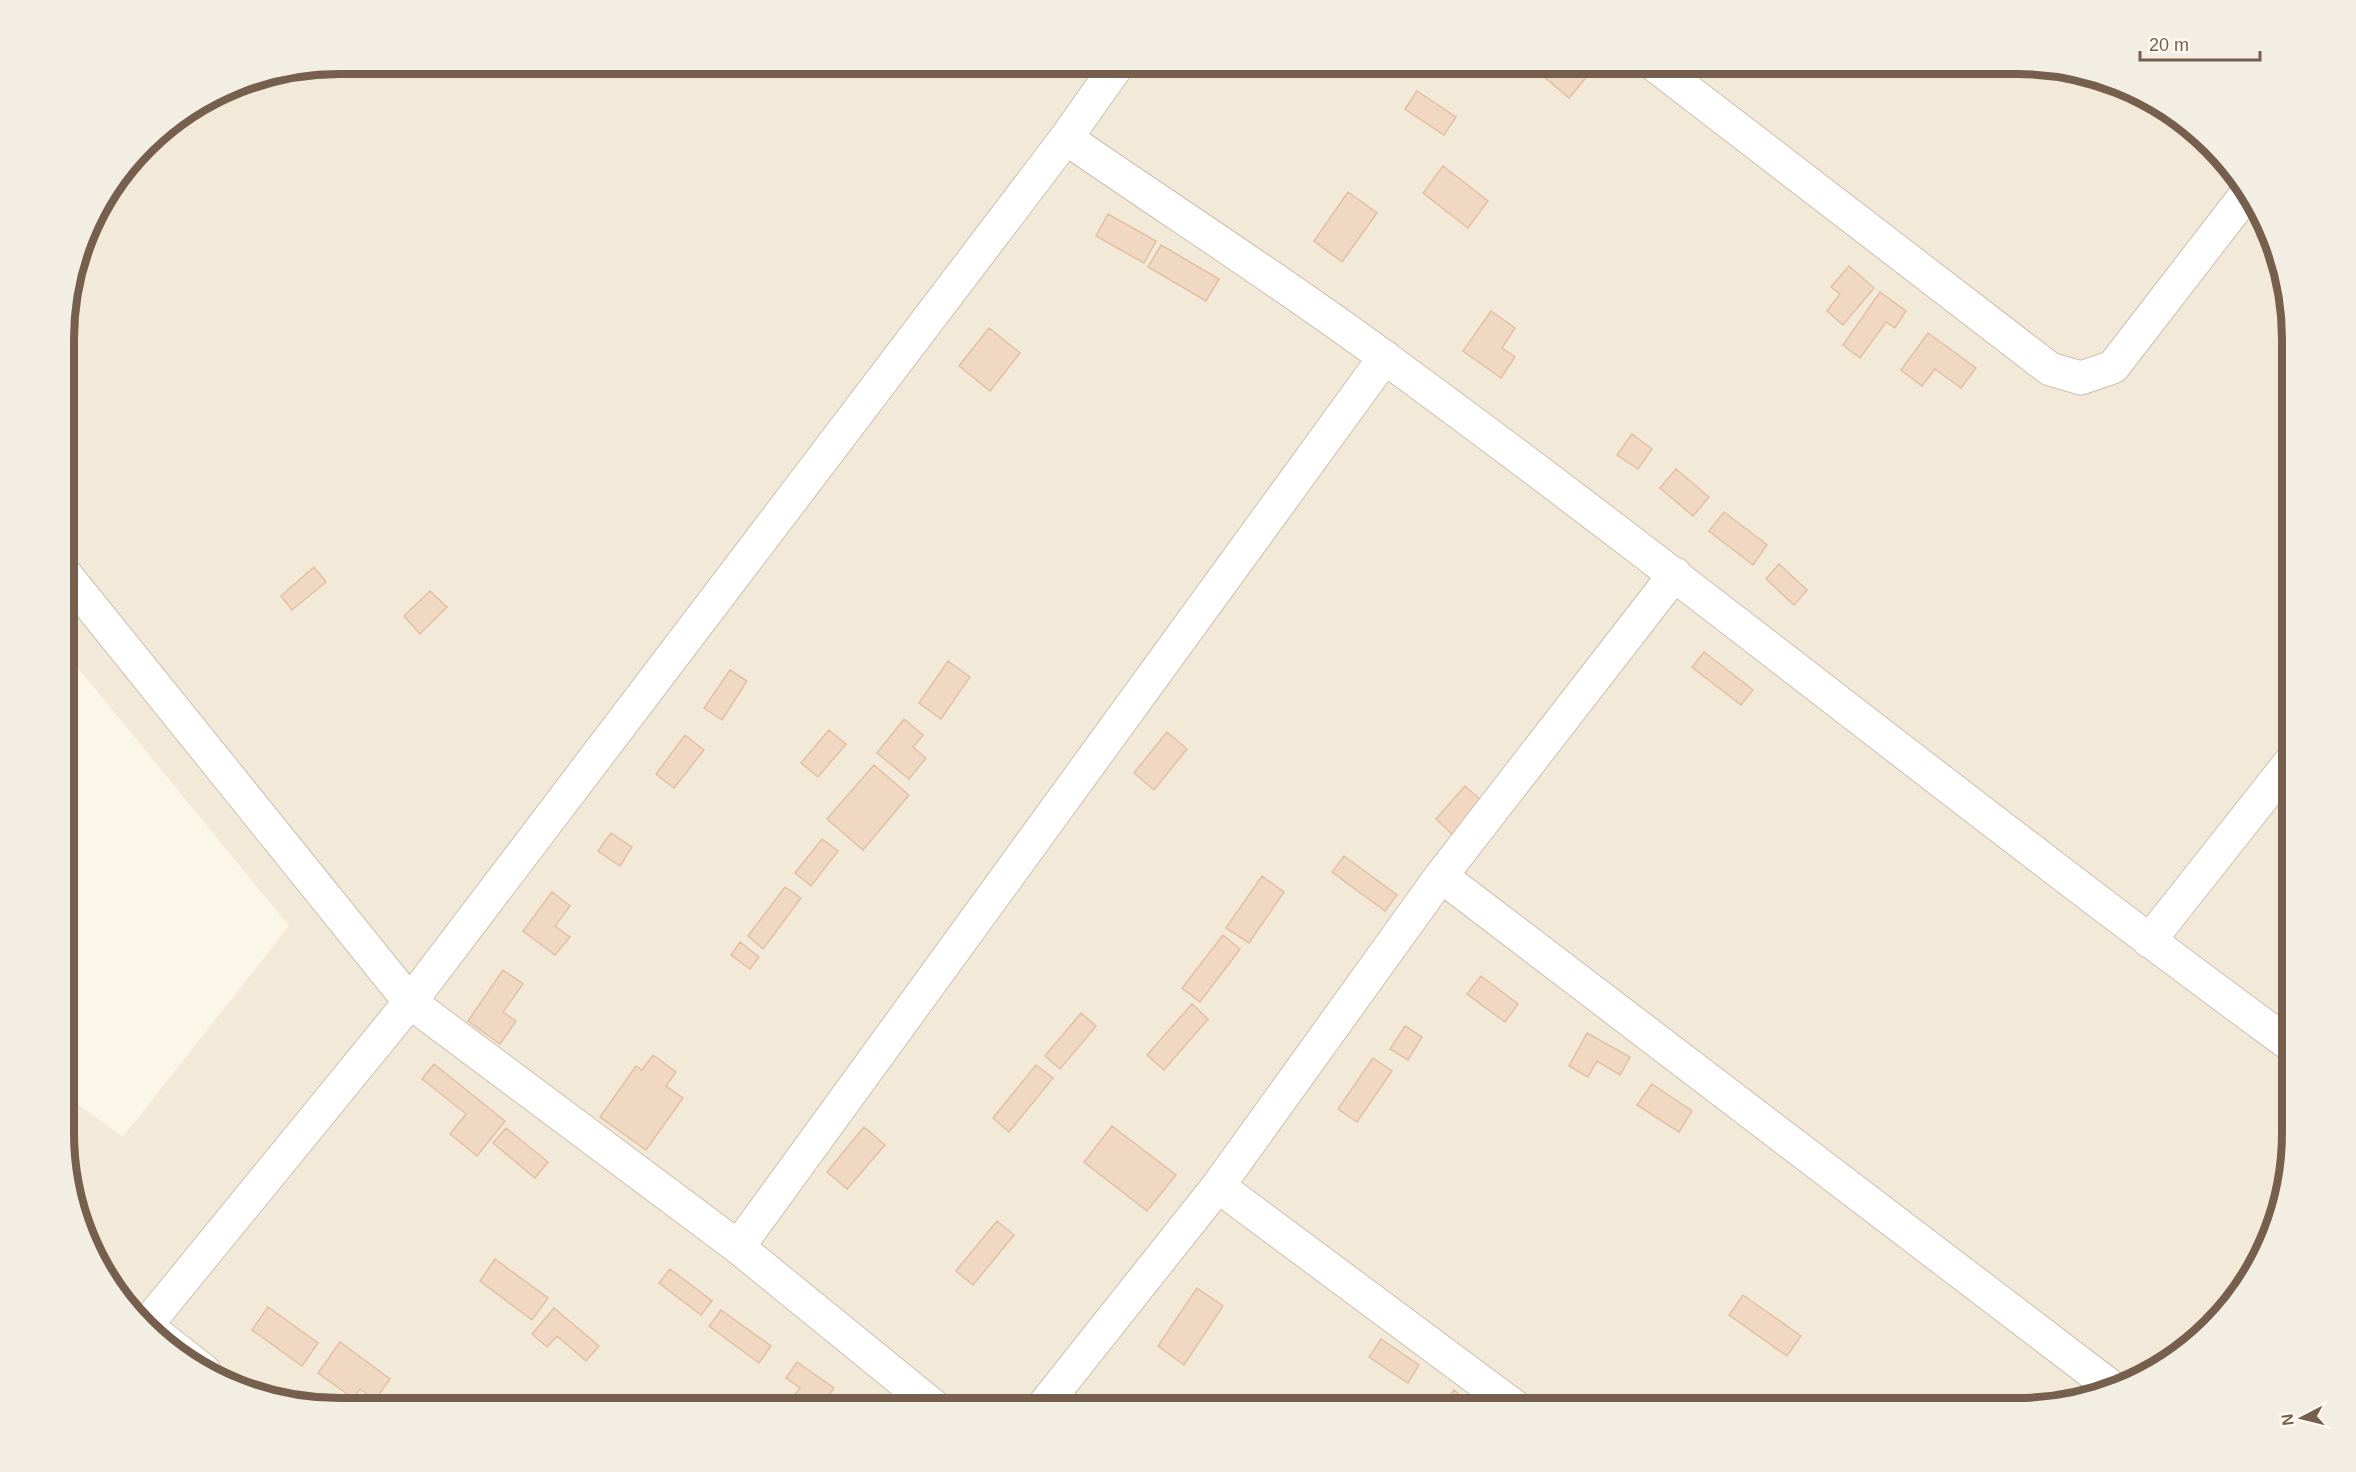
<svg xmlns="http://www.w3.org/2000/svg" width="2356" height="1472" font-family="Arial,sans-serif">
<rect width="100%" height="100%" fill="#fcf6e9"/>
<path fill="#f3e9d8" d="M 339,63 L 2018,63 L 2106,78 L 2170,109 L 2256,201 L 2292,321 L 2292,1151 L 2278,1222 L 2247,1286 L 2155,1372 L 2035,1408 L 338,1409 L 267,1400 L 186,1363 L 100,1272 L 65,1169 L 65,1095 L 123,1137 L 289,926 L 65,652 L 65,303 L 92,216 L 157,132 L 233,84 Z"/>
<path fill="#f0d8c2" stroke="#e2bfa3" stroke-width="1.5" d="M 1346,63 L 1375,63 L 1365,77 Z
M 1532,63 L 1576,63 L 1589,74 L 1569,98 L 1530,65 Z
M 1417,91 L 1456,117 L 1444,135 L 1405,109 Z
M 1443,166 L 1488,201 L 1468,228 L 1423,193 Z
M 1348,192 L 1377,213 L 1342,262 L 1314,241 Z
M 1108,214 L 1156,241 L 1144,263 L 1096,236 Z
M 1161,245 L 1219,279 L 1206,301 L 1148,267 Z
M 1849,266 L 1874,288 L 1843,325 L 1827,311 L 1840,294 L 1831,287 Z
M 1880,292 L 1906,311 L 1895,328 L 1886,322 L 1860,358 L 1843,345 Z
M 1491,311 L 1515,328 L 1502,348 L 1515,357 L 1501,378 L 1463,351 Z
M 989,328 L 1020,353 L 990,391 L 959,366 Z
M 1928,333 L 1976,368 L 1961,388 L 1935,369 L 1922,386 L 1901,370 Z
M 1632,434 L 1652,449 L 1638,469 L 1617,455 Z
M 1676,469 L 1709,497 L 1693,516 L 1660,488 Z
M 1724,512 L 1767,545 L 1753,565 L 1709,531 Z
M 1779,564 L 1807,590 L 1794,605 L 1766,579 Z
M 314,567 L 326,582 L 292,610 L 281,596 Z
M 430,591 L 447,607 L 420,634 L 404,616 Z
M 1704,652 L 1753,690 L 1741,705 L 1692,667 Z
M 948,661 L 970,677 L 941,719 L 919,703 Z
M 730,670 L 747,681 L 722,720 L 704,708 Z
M 904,719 L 923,735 L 913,747 L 926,758 L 909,779 L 877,753 Z
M 829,730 L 846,744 L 818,777 L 801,763 Z
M 1167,732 L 1187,749 L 1154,790 L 1134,773 Z
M 685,735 L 704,750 L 674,788 L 656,774 Z
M 874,765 L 909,795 L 863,850 L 827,819 Z
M 1465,786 L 1483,802 L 1454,836 L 1436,819 Z
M 611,833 L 632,847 L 620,866 L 598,851 Z
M 822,839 L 838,851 L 811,886 L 795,873 Z
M 1344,856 L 1397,895 L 1385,911 L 1332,872 Z
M 1262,876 L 1284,892 L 1249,943 L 1226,928 Z
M 785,887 L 801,898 L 763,949 L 748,936 Z
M 552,892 L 570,906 L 555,926 L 570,937 L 555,955 L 523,931 Z
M 1223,935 L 1240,949 L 1200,1002 L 1182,988 Z
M 740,942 L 759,957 L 750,969 L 731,955 Z
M 503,970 L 523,984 L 503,1012 L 516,1021 L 500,1044 L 468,1021 Z
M 1481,976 L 1518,1004 L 1505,1022 L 1467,994 Z
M 1192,1004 L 1208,1019 L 1164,1070 L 1147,1055 Z
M 1081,1013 L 1096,1026 L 1060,1069 L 1045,1056 Z
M 1405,1026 L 1422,1037 L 1408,1060 L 1390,1049 Z
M 1587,1033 L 1630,1057 L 1620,1075 L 1597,1061 L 1588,1077 L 1569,1066 Z
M 653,1055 L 676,1072 L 666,1086 L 683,1098 L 646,1150 L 600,1117 L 636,1066 L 642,1070 Z
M 1373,1058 L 1392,1071 L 1357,1122 L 1338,1109 Z
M 434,1064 L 505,1121 L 477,1156 L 450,1134 L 466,1114 L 422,1079 Z
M 1036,1065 L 1053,1078 L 1009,1132 L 993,1118 Z
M 1652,1084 L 1692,1111 L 1679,1132 L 1637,1105 Z
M 1112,1126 L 1176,1175 L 1147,1211 L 1084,1162 Z
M 864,1127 L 885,1145 L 847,1189 L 827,1172 Z
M 506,1128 L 548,1162 L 535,1178 L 493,1143 Z
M 997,1221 L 1014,1235 L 973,1285 L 956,1271 Z
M 495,1259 L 548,1298 L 532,1320 L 480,1281 Z
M 670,1269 L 712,1301 L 701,1315 L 659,1283 Z
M 1197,1288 L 1223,1306 L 1184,1365 L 1158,1346 Z
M 1743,1295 L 1801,1336 L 1787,1356 L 1729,1315 Z
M 268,1307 L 318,1343 L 302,1366 L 252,1330 Z
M 554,1308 L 599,1346 L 586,1361 L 557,1336 L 547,1347 L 532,1334 Z
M 721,1310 L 771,1346 L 759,1363 L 709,1326 Z
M 1381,1339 L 1419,1365 L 1408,1383 L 1369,1357 Z
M 340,1342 L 390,1379 L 375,1400 L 360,1389 L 353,1398 L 318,1373 Z
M 797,1362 L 834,1388 L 819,1409 L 791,1409 L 787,1406 L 800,1388 L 786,1378 Z
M 1454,1390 L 1472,1405 L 1469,1409 L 1440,1409 Z
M 2057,1392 L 2067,1399 L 2050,1404 Z"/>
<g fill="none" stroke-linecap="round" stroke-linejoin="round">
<g stroke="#cebfaf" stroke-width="35">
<path id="minor" d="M 1652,63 L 2050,369 L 2081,378 L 2113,367 L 2248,192
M 1066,138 C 1173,212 1284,283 1388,360 C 1693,583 1987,823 2292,1046
M 65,574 L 410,1002 L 738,1247 L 937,1409
M 1441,876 L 2110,1386
M 2149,941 L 2292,760
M 1218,1186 L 1518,1409
M 738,1247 L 1385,357
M 148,1323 L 410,1002 L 1066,138 L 1119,63
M 162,1338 L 204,1371
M 1041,1409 L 1218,1186 L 1441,876 L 1675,574"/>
</g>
<use href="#minor" stroke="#fff" stroke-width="33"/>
</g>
<path d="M0 0H2356V1472H0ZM339 74H2017A265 265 0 0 1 2282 339V1133A265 265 0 0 1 2017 1398H339A265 265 0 0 1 74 1133V339A265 265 0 0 1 339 74Z" fill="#f3eee3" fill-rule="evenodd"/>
<path fill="none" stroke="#765f4d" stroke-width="8" d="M339 74H2017A265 265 0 0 1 2282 339V1133A265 265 0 0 1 2017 1398H339A265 265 0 0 1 74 1133V339A265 265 0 0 1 339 74Z"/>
<g transform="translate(2302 1418) rotate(263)" stroke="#fefaf0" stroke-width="4.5" paint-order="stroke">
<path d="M0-4.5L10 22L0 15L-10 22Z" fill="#765f4d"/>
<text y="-9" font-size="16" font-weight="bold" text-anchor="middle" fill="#765f4d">N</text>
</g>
<path d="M2140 51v9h120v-9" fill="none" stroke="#765f4d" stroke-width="3"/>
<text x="2149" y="51" font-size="18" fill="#765f4d" stroke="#fefaf0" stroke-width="4.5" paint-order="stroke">20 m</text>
</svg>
